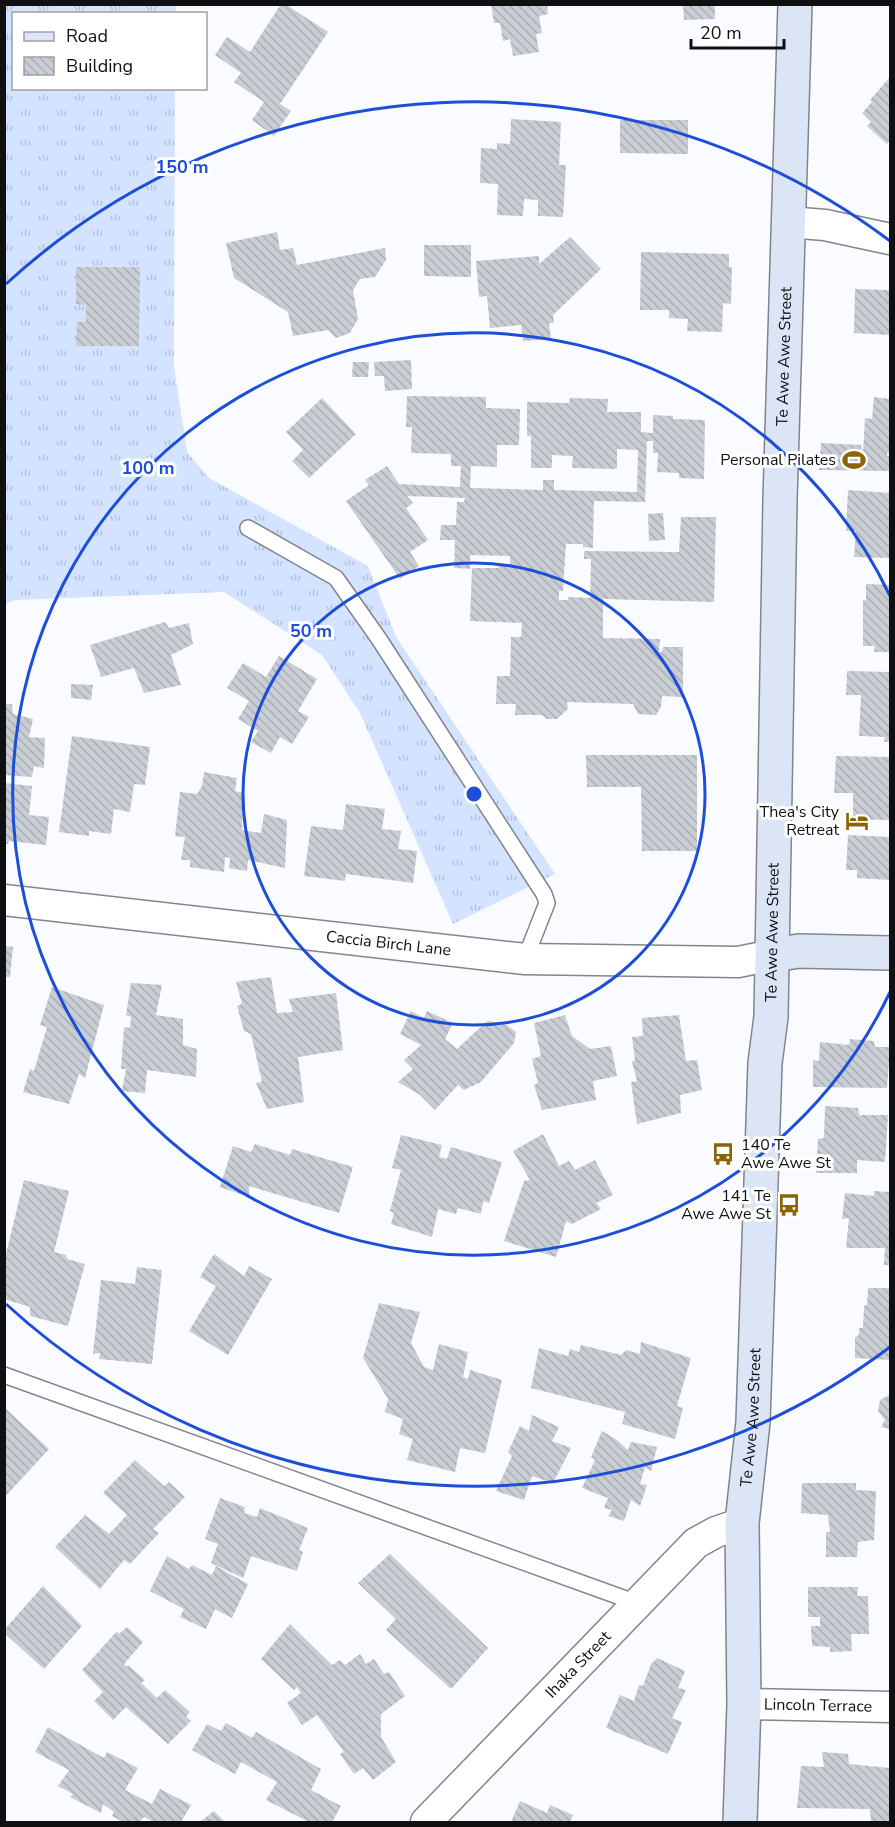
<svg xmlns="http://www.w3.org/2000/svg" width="895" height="1827" font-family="'Nunito Sans',sans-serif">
<defs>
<pattern id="grass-tufts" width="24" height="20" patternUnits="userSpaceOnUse" patternTransform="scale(1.5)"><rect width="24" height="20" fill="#d4e3ff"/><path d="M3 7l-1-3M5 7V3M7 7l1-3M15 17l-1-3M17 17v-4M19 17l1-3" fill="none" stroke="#b5c2da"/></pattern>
<pattern id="building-back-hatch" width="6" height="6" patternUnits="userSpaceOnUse" patternTransform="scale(1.5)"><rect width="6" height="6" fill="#c9cdd4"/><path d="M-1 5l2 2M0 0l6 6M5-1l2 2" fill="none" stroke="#abafb5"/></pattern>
</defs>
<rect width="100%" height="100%" fill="#fafbfe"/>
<path fill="url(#grass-tufts)" d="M 4,5 L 176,5 L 176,13 L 14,14 L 14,88 L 175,89 L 174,366 L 187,452 L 209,478 L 368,566 L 396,637 L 555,874 L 453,924 L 360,713 L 322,655 L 224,592 L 15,600 L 5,604 Z"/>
<path fill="url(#building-back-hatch)" d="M 281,4 L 285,4 L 328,32 L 280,104 L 291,111 L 274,136 L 252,120 L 264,102 L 234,82 L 241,73 L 215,55 L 227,37 L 250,52 Z
M 491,4 L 547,4 L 548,14 L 539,16 L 542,33 L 536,34 L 539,52 L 513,56 L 510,39 L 503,41 L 500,23 L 494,23 Z
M 683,4 L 715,4 L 715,19 L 684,20 Z
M 890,77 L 890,140 L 887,144 L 867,126 L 871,122 L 862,113 L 872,102 L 870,100 Z
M 511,119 L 561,122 L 559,165 L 566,165 L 563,217 L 538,216 L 538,200 L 524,199 L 523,216 L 497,215 L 498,184 L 480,183 L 481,148 L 497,149 L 497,143 L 510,144 Z
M 620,120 L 688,120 L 688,154 L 620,153 Z
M 277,232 L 280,250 L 293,248 L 297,265 L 385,248 L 386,260 L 375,277 L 360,279 L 353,290 L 358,319 L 350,333 L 336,338 L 328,330 L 293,336 L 288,312 L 234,278 L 226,243 Z
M 570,237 L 601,269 L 553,315 L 554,323 L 549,323 L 551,339 L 523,341 L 521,325 L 490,328 L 487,296 L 479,297 L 476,261 L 539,256 L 539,264 Z
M 424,245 L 471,245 L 471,277 L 424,276 Z
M 641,252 L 729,254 L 729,267 L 732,267 L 731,304 L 723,303 L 722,332 L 687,331 L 688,319 L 669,318 L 669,310 L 640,310 Z
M 76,267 L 140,267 L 139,346 L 76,346 L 77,322 L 86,322 L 86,305 L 76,304 Z
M 855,289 L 890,290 L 890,335 L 854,333 Z
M 411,360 L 412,389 L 385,391 L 384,376 L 375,376 L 374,362 Z
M 353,362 L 369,362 L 368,377 L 352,377 Z
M 407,396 L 486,397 L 486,408 L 520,409 L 519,445 L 497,445 L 497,467 L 471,466 L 470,488 L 543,490 L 543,480 L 554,480 L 554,490 L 637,492 L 638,450 L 617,449 L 617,469 L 572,468 L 573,456 L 552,455 L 552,468 L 531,468 L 531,436 L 527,436 L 527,402 L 569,403 L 570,398 L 608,399 L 607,412 L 641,412 L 641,432 L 653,433 L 653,415 L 673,416 L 673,419 L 705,420 L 704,479 L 679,478 L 679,473 L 657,472 L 658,453 L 653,453 L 653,441 L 647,441 L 645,502 L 594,501 L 593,548 L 583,547 L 583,544 L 566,544 L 563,591 L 559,591 L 559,600 L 568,600 L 568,597 L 590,598 L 591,559 L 584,559 L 584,551 L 679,552 L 681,517 L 716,517 L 714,602 L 603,599 L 603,638 L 660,639 L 659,652 L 662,652 L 663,647 L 683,647 L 683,697 L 662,696 L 661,707 L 656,715 L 638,714 L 633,704 L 567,702 L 568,709 L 557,719 L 547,719 L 542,715 L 515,715 L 516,704 L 496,704 L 497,676 L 510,676 L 511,637 L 521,637 L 522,623 L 470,621 L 472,568 L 499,568 L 499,564 L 510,564 L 510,556 L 470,555 L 470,569 L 454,568 L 455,540 L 440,540 L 441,525 L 456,525 L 457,502 L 464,502 L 465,498 L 407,496 L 413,503 L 406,508 L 428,540 L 410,552 L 419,566 L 400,579 L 346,501 L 369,485 L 365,480 L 387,466 L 399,484 L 460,487 L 461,466 L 451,466 L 451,454 L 411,453 L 412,427 L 406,427 Z
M 874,397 L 890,399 L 890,454 L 887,453 L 887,456 L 890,456 L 890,471 L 819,470 L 821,443 L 861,445 L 862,453 L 863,453 L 865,418 L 872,419 Z
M 322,398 L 356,434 L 309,478 L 292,461 L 303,450 L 286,432 Z
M 848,490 L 890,493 L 890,558 L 854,557 L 856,531 L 846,531 Z
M 663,513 L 665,540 L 649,541 L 648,514 Z
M 866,584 L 890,585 L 890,652 L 874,652 L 875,646 L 863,646 L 863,600 L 866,600 Z
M 165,622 L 169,628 L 189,623 L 193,644 L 171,655 L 181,685 L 144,693 L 134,668 L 101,677 L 90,645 Z
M 279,656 L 317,679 L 298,711 L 309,717 L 292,744 L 280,737 L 271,753 L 251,742 L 258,731 L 238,719 L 249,701 L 227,688 L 243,663 L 266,677 Z
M 847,671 L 890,672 L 890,742 L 884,742 L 885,737 L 859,736 L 861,695 L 846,695 Z
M 71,684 L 93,685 L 91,700 L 71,698 Z
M 4,704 L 12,704 L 13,714 L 33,719 L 29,737 L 45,738 L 44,768 L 34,766 L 32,777 L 4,775 Z
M 72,736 L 150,747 L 145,785 L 134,784 L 130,812 L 114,809 L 111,834 L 89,831 L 89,836 L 59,832 Z
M 586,755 L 697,755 L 697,851 L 642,851 L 641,787 L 587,787 Z
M 836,756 L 890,757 L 890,820 L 853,819 L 853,793 L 834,793 Z
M 204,772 L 237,778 L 235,791 L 243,793 L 242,830 L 261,833 L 264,814 L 287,820 L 285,868 L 248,860 L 247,871 L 229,868 L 230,858 L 225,857 L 224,872 L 190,867 L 190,860 L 181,860 L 185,837 L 175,836 L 180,792 L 197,794 L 202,786 Z
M 4,783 L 32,786 L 29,815 L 49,817 L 46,845 L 9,841 L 8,844 L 4,844 Z
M 346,804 L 385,809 L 382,829 L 401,831 L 398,849 L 417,851 L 413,883 L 346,874 L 345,881 L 304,876 L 311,826 L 343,830 Z
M 848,835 L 890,837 L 890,880 L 857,878 L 857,870 L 846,870 Z
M 4,946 L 13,947 L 10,977 L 4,977 Z
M 271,977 L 277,1013 L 293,1012 L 289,999 L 336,993 L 343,1050 L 298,1057 L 304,1102 L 267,1109 L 256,1083 L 262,1082 L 251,1034 L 244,1031 L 237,1006 L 242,1004 L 236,982 Z
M 131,983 L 162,985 L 156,1015 L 183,1019 L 183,1045 L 197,1049 L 196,1077 L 147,1070 L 145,1093 L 122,1091 L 126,1069 L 121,1069 L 124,1027 L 130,1028 L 131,1017 L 126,1015 Z
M 52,987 L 104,1005 L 85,1078 L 79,1074 L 69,1104 L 23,1092 L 30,1069 L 34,1071 L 47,1027 L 40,1025 Z
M 411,1011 L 424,1018 L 427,1011 L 453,1023 L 445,1039 L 457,1049 L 487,1021 L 504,1023 L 516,1032 L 514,1043 L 481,1082 L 464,1090 L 458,1085 L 435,1110 L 420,1095 L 398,1082 L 413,1069 L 404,1060 L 421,1045 L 400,1034 Z
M 565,1015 L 572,1036 L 590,1049 L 611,1046 L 617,1076 L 593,1081 L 596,1100 L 542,1110 L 534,1085 L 538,1083 L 532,1059 L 541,1056 L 534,1023 Z
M 679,1015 L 686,1061 L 697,1060 L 702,1090 L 680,1095 L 681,1113 L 637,1124 L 631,1082 L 637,1081 L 632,1062 L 635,1060 L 632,1037 L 643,1036 L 642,1018 Z
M 850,1039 L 874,1041 L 875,1047 L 890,1047 L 887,1088 L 813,1087 L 813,1060 L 819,1061 L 820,1042 L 849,1045 Z
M 825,1106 L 858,1108 L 859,1115 L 888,1115 L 885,1162 L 857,1160 L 857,1173 L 816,1173 L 818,1139 L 824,1138 Z
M 543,1134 L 559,1166 L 569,1161 L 575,1170 L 595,1160 L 613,1195 L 596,1203 L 601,1209 L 572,1224 L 566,1221 L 556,1257 L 504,1241 L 524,1181 L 530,1180 L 513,1151 Z
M 401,1135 L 442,1145 L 439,1157 L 447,1159 L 451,1147 L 502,1162 L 489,1203 L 483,1201 L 481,1214 L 458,1208 L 456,1214 L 438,1209 L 432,1237 L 391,1224 L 394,1213 L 390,1211 L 401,1170 L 392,1168 Z
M 255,1144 L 290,1155 L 292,1149 L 353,1167 L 339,1213 L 249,1186 L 249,1197 L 220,1187 L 233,1146 L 251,1152 Z
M 24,1180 L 69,1191 L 54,1252 L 66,1255 L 67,1259 L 85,1264 L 68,1326 L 30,1316 L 30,1307 L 4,1299 L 4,1262 Z
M 874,1191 L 890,1192 L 890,1265 L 884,1265 L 885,1248 L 846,1248 L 849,1218 L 842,1219 L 845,1193 L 874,1196 Z
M 214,1254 L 244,1276 L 249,1266 L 272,1279 L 228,1355 L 189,1331 L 216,1286 L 200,1277 Z
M 137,1267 L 162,1270 L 152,1364 L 99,1359 L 100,1353 L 93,1354 L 101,1280 L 135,1284 Z
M 868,1288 L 890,1288 L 890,1360 L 855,1358 L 855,1337 L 859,1335 L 859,1328 L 863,1328 L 864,1306 L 867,1305 Z
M 379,1303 L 420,1312 L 411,1343 L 424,1367 L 433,1370 L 439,1344 L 468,1352 L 463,1377 L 468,1379 L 470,1370 L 502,1380 L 485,1453 L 460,1448 L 455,1472 L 407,1460 L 413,1439 L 399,1434 L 403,1419 L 385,1412 L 388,1399 L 363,1358 Z
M 641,1342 L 691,1358 L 677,1406 L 683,1408 L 675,1439 L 622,1424 L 625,1412 L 531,1388 L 539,1348 L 568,1356 L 570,1349 L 579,1352 L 581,1345 L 621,1355 L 626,1350 L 640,1354 Z
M 889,1395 L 890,1395 L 890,1429 L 881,1427 L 885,1420 L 878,1411 L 880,1400 Z
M 4,1407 L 49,1449 L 4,1498 Z
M 532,1415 L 559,1427 L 552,1441 L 571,1448 L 553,1483 L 532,1476 L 524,1500 L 496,1491 L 512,1456 L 508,1452 L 520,1426 L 529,1431 Z
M 602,1431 L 617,1440 L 628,1450 L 631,1442 L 657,1447 L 651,1471 L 645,1467 L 640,1484 L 647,1485 L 640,1506 L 631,1500 L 624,1521 L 608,1516 L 612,1510 L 604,1508 L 608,1498 L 582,1488 L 595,1460 L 591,1457 Z
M 135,1460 L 164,1486 L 169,1482 L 185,1497 L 153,1529 L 159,1533 L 130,1564 L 124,1560 L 100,1589 L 55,1547 L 85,1515 L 109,1534 L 127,1515 L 103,1493 Z
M 802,1483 L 856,1483 L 856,1490 L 876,1491 L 874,1540 L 858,1542 L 857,1557 L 826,1557 L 826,1532 L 830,1532 L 828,1515 L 801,1513 Z
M 220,1498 L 245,1507 L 244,1513 L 257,1517 L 260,1508 L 308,1528 L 299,1550 L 303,1552 L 297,1571 L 251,1556 L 243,1578 L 211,1563 L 218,1544 L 205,1539 Z
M 390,1554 L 488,1648 L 451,1689 L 386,1630 L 396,1619 L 358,1583 Z
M 167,1556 L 189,1569 L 192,1565 L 212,1575 L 216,1566 L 248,1584 L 232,1618 L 215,1609 L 206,1629 L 180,1617 L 184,1609 L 150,1591 Z
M 43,1586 L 82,1626 L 44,1669 L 4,1633 L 4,1630 Z
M 808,1587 L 858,1587 L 857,1596 L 868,1596 L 869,1634 L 851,1634 L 852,1651 L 830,1652 L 830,1647 L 812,1646 L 811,1626 L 820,1626 L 820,1617 L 808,1617 Z
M 290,1624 L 332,1665 L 340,1660 L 345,1665 L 360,1654 L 366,1664 L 374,1659 L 384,1674 L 389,1672 L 405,1696 L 381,1714 L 381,1737 L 396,1762 L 373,1780 L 363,1768 L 354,1774 L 340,1754 L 344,1752 L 317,1715 L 302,1725 L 287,1703 L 301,1693 L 297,1687 L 294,1690 L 261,1659 Z
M 127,1627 L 143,1642 L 124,1664 L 127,1667 L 128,1665 L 145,1680 L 141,1683 L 157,1698 L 165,1690 L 190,1712 L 186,1717 L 191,1721 L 168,1744 L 126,1707 L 113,1720 L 94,1701 L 103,1692 L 82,1670 L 117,1631 L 119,1634 Z
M 657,1658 L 685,1671 L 678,1688 L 686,1690 L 672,1718 L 682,1722 L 668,1754 L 606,1728 L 620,1695 L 634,1701 L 639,1685 L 643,1686 L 651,1664 Z
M 226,1723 L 252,1738 L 256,1732 L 321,1769 L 311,1790 L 341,1806 L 332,1822 L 309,1822 L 266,1800 L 277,1782 L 241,1762 L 235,1774 L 192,1750 L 207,1724 L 221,1731 Z
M 48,1727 L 104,1758 L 107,1752 L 138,1768 L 125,1790 L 152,1804 L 160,1789 L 191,1805 L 181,1822 L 154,1822 L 144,1817 L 139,1822 L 123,1822 L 112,1816 L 114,1812 L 103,1804 L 101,1813 L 70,1797 L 73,1794 L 58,1786 L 69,1770 L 35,1752 Z
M 822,1752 L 848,1754 L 849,1764 L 890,1768 L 890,1822 L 871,1822 L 870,1809 L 797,1808 L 801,1766 L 824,1767 Z
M 520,1801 L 547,1813 L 550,1805 L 573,1815 L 570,1822 L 511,1822 Z
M 214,1811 L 225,1822 L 200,1822 Z"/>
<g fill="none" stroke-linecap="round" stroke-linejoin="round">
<g stroke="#81858c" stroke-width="18">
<path id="lane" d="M 248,528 L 336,578 L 379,639 L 544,894 L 547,903 L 525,959
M 4,1375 L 637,1603"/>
</g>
<g stroke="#81858c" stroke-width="33">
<g id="street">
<path d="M 788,222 L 825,225 L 890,239"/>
<path id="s1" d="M 4,900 L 525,959 L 738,962 L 773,955"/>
<path id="s2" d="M 744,1704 L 890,1707"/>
<path id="s3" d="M 426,1822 L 696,1543 L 716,1532 L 742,1523"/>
</g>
</g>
<g stroke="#81858c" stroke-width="36">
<g id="secondary">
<path d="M 773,955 L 799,951 L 890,953"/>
<path id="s4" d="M 740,1822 L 744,1704 L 742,1523 L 753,1422 L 765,1063 L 771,1017 L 780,500 L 795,4"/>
</g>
</g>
<use href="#lane" stroke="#fff" stroke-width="15"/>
<use href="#street" stroke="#fff" stroke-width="30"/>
<use href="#secondary" stroke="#dbe5f6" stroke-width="33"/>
</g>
<g fill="none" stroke="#1d4ed8" stroke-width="3">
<circle cx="474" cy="794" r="231"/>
<path d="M890 992A461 461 0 1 1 890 596"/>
<path d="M890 1347A692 692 0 0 1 6 1304M6 284A692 692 0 0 1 890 241"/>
</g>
<defs>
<g id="stadium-bare" transform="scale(1.8)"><path d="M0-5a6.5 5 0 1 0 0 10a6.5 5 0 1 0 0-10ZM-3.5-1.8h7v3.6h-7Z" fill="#8b6405" stroke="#fff" stroke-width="2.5" paint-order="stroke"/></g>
<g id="hotel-bare" transform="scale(1.8)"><path d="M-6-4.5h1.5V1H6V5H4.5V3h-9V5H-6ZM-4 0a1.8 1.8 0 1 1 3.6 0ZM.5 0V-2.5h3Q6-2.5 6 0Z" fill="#8b6405" stroke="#fff" stroke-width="2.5" paint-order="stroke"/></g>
<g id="bus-bare" transform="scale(1.8)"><path d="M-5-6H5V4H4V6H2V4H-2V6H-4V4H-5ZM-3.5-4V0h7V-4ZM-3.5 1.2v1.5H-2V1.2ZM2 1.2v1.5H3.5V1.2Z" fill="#8b6405" stroke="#fff" stroke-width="2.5" paint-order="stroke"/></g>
</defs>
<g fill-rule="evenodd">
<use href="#stadium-bare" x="854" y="460"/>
<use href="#hotel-bare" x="857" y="821"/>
<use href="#bus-bare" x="723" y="1154"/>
<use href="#bus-bare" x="789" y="1205"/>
</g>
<g text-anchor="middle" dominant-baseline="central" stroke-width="6" stroke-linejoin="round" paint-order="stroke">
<g font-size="16" fill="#0f1012" stroke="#fff">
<text stroke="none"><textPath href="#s4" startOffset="1467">Te Awe Awe Street</textPath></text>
<text stroke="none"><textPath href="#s4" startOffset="891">Te Awe Awe Street</textPath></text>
<text stroke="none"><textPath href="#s1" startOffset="387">Caccia Birch Lane</textPath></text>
<text stroke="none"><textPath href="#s4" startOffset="405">Te Awe Awe Street</textPath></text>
<text stroke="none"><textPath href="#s3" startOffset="219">Ihaka Street</textPath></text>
<text stroke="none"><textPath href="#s2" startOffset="74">Lincoln Terrace</textPath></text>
</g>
<g font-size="16" fill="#0f1012" stroke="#fff" text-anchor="end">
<text x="836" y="460">Personal Pilates</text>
<text x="839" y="812">Thea's City<tspan x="839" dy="18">Retreat</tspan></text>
<text x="741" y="1145" text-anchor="start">140 Te<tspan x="741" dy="18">Awe Awe St</tspan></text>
<text x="771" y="1196">141 Te<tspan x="771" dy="18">Awe Awe St</tspan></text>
</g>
</g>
<circle cx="474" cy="794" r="9" fill="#1d4ed8" stroke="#fff" stroke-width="3"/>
<g font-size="18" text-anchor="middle" font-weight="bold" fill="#1d4ed8" stroke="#fff" stroke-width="6" stroke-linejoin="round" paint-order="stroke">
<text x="182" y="173">150 m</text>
<text x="148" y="474">100 m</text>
<text x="311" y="637">50 m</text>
</g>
<rect width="895" height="1827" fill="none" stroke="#0f1012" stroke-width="12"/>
<rect x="12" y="12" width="195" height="78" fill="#ffffff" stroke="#9f9fa0" stroke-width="1.5"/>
<rect x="24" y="32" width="30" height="9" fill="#dbe5f6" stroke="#9f9fa0" stroke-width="1.5"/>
<text x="66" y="42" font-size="18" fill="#0f1012">Road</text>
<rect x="24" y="57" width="30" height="18" fill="url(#building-back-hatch)" stroke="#9f9fa0" stroke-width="1.5"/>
<text x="66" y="72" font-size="18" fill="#0f1012">Building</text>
<path d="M691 39v9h93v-9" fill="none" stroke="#0f1012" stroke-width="3"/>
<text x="700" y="39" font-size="18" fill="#0f1012" stroke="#ffffff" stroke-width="4.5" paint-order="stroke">20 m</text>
</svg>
